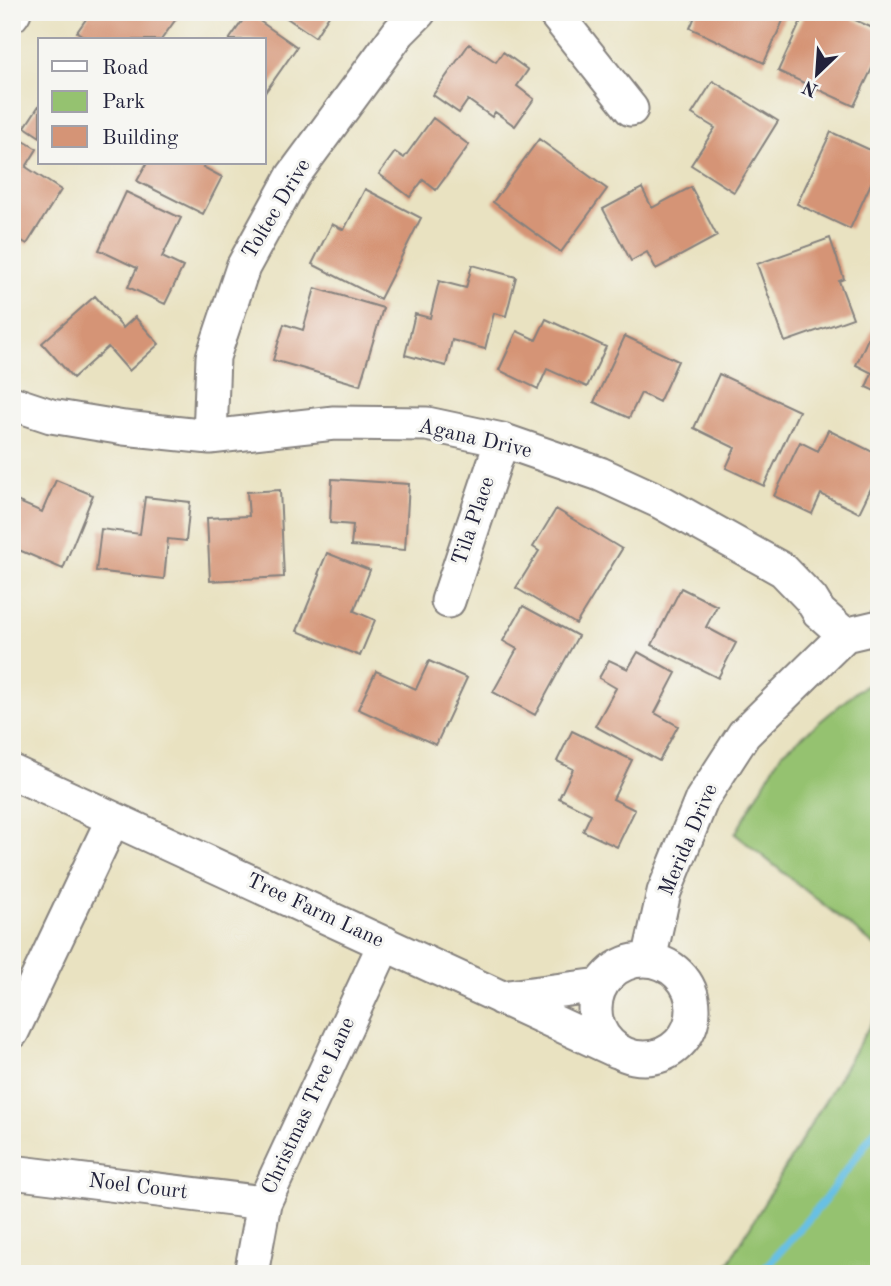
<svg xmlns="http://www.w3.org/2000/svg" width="891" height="1286" font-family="'Old Standard TT',serif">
<rect width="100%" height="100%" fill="#f6f6f2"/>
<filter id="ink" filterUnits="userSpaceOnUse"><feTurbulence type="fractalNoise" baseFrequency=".0143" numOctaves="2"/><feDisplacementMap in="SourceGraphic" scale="14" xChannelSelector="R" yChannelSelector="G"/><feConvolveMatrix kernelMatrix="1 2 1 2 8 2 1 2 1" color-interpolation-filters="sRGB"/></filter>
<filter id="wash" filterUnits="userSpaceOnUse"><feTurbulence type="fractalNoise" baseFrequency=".00686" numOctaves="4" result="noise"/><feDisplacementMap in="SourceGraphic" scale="28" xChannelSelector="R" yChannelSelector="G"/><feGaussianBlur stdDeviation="1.57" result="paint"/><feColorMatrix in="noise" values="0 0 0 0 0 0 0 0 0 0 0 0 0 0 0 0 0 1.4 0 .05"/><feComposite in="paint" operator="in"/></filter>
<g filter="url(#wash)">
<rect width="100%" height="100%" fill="#e9e2c1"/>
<path fill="#95c270" stroke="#5c7256" stroke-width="2" d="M 879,679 L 879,949 L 735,834 L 781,754 L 858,690 Z
M 879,1010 L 879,1274 L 722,1274 Z"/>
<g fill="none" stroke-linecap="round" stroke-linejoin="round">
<path stroke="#67c0e4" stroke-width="8" d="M 760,1274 L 824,1201 L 879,1125"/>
</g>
<g id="blocks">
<path fill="#d59476" d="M 91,12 L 181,12 L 161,40 L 90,40 L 77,32 Z
M 278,12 L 331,12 L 315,37 Z
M 697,12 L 787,12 L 764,63 L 690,28 Z
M 805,12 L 838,12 L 879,31 L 879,54 L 854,106 L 778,71 Z
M 248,13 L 297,47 L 264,94 L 264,40 L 229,40 Z
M 469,44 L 496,62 L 503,52 L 528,70 L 517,86 L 534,99 L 515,126 L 495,112 L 492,117 L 468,100 L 459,113 L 433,95 Z
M 713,81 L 778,121 L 734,192 L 691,165 L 715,128 L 692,114 Z
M 40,104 L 40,137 L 25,127 Z
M 433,118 L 469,145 L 436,190 L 423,180 L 410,197 L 379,174 L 395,152 L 404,158 Z
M 831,132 L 879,154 L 879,166 L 850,229 L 797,204 Z
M 12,134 L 37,149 L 26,167 L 61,190 L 27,244 L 12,235 Z
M 539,139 L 607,189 L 561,252 L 493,202 Z
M 147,163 L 206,163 L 203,167 L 222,177 L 203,214 L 137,181 Z
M 691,187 L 717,236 L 656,269 L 647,252 L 631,261 L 603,209 L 642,188 L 652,208 Z
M 365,189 L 421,218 L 380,299 L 312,264 L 332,224 L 344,230 Z
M 126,192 L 181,218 L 162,257 L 183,267 L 165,304 L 128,287 L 137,268 L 99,250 Z
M 830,238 L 844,279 L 839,281 L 853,318 L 785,342 L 757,264 Z
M 472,265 L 516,277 L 506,316 L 494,313 L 485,349 L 452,340 L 446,366 L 405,355 L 415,314 L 430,318 L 439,281 L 466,288 Z
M 315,288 L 383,308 L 360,385 L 273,360 L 284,324 L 303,330 Z
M 95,296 L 123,328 L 135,317 L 159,344 L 129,371 L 108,347 L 73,378 L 42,343 Z
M 879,314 L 879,393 L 866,387 L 872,373 L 856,365 Z
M 546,319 L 606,347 L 587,387 L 547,369 L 538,389 L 499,370 L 517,331 L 536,340 Z
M 625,336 L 678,361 L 659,402 L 641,393 L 629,418 L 594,402 Z
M 719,374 L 799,411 L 764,486 L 726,468 L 735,448 L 694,428 Z
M 828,430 L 879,455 L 879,472 L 859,513 L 821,494 L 812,514 L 774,496 L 800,442 L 818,451 Z
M 332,479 L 409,484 L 405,550 L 351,546 L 353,525 L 330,523 Z
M 56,480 L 93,495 L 63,569 L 12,547 L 12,499 L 42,512 Z
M 280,490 L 284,577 L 210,581 L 207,518 L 249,516 L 247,492 Z
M 145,497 L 190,502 L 186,541 L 168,539 L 164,579 L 96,571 L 101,529 L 140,534 Z
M 556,509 L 622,549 L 576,624 L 516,588 L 539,551 L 533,547 Z
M 327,553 L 370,570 L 354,611 L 375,620 L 360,656 L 297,631 L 320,575 L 318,574 Z
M 681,588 L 717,606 L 706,627 L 736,643 L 718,678 L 652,645 Z
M 523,606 L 578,636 L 535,715 L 493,692 L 517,649 L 503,641 Z
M 638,652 L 676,673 L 655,713 L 678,726 L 659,761 L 595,726 L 616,688 L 599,678 L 609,660 L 628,669 Z
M 429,661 L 467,678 L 436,745 L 358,709 L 376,671 L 416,689 Z
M 572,731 L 632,760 L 613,799 L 635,810 L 617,847 L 583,831 L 591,814 L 559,798 L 573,769 L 557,761 Z"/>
</g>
</g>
<g filter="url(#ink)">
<use href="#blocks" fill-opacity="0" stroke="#86827e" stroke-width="2"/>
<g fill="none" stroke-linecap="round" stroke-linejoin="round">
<g stroke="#86827e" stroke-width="37">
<path id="street" d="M 554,12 L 631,109
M 12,15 L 14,12
M 12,403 L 51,416 L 124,428 L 210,437 L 334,423 L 427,424 L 502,440 L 600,474 L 661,502 L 783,570 L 811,599 L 819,612 L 845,635
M 210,437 L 213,357 L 243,267 L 293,176 L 399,32 L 419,12
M 448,601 L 502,440
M 12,772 L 617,1051
M595 1009a49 49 0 1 1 98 0a49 49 0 1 1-98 0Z
M 649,960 L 664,892 L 702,799 L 744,734 L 845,635 L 879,627
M 501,998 L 600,985
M 12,1032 L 113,819
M 12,1172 L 264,1203
M 251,1274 L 264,1203 L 385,943"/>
</g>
<use href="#street" stroke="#fff" stroke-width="33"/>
</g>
</g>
<g text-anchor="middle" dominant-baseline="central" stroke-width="6" stroke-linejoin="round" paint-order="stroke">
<g font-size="21" fill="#22223b" stroke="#f6f6f2">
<text transform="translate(277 209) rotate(-59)">Toltec Drive</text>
<text transform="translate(475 439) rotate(13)">Agana Drive</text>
<text transform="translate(474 521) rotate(-71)">Tila Place</text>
<text transform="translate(689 840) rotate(-67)">Merida Drive</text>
<text transform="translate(315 911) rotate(25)">Tree Farm Lane</text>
<text transform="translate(309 1106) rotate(-65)">Christmas Tree Lane</text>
<text transform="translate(138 1187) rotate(7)">Noel Court</text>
</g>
</g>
<rect width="891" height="1286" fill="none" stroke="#f6f6f2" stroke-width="42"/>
<rect x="38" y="38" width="228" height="126" fill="#f6f6f2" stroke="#a1a1a9" stroke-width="2"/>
<rect x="52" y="61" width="35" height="10" fill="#ffffff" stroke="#a1a1a9" stroke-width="2"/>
<text x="102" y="74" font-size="21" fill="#22223b">Road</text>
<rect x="52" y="91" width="35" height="21" fill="#95c270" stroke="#a1a1a9" stroke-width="2"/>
<text x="102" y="108" font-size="21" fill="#22223b">Park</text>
<rect x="52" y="126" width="35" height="21" fill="#d59476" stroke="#a1a1a9" stroke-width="2"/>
<text x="102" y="144" font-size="21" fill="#22223b">Building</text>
<g transform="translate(817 74) rotate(205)" stroke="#f6f6f2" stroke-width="5" paint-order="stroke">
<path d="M0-5L12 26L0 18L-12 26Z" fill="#22223b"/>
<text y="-10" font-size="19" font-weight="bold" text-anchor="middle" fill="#22223b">N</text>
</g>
</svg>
